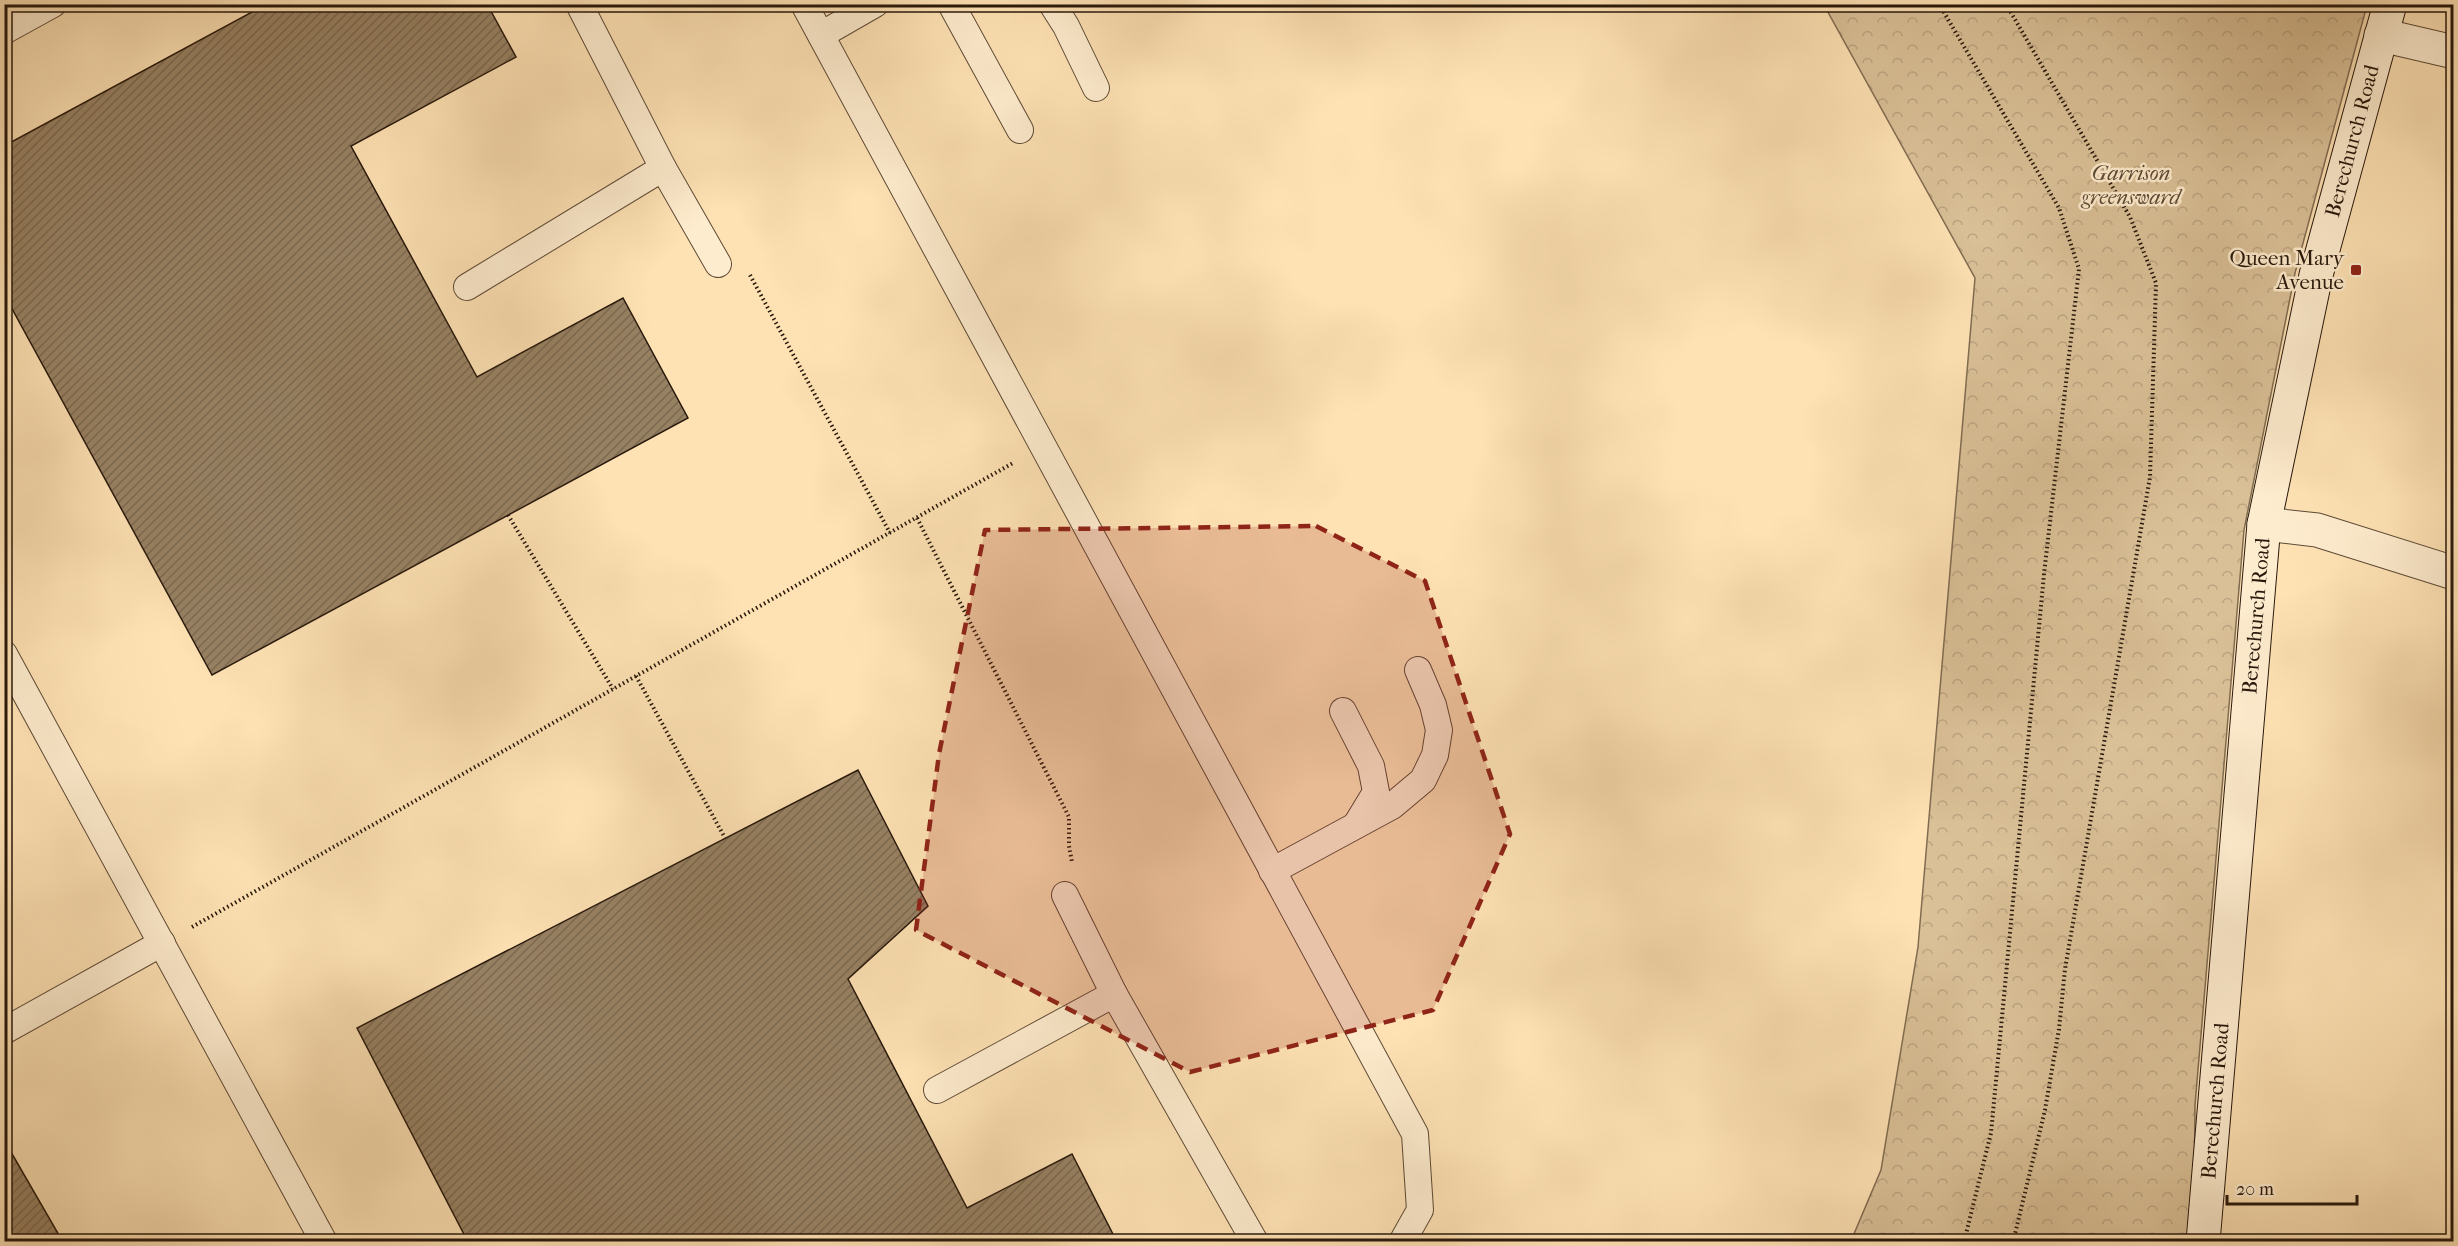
<svg xmlns="http://www.w3.org/2000/svg" width="2458" height="1246" viewBox="0 0 2458 1246" font-family="'IM FELL French Canon',serif">
	<defs>
		<pattern id="park-crowns" width="20" height="18" patternUnits="userSpaceOnUse" patternTransform="scale(1.5)"><rect width="20" height="18" fill="#dac097"/><path d="M2 6a3 3 0 1 1 6 0M12 15a3 3 0 1 1 6 0" fill="none" stroke="#bba481"/></pattern>
		<pattern id="building-hatch" width="6" height="6" patternUnits="userSpaceOnUse" patternTransform="scale(1.5)"><rect width="6" height="6" fill="#978163"/><path d="M-1 1l2-2M0 6l6-6M5 7l2-2" fill="none" stroke="#7b6950"/></pattern>
	</defs>
	<rect width="100%" height="100%" fill="#fee2b4"/>
	<filter id="stains"><feTurbulence type="fractalNoise" baseFrequency=".00333" numOctaves="4"/><feColorMatrix values="0 0 0 0 .2 0 0 0 0 .09 0 0 0 0 .02 0 0 0 .5 -.17"/></filter>
	<radialGradient id="worn" r=".72"><stop offset=".6" stop-color="#630" stop-opacity="0"/><stop offset="1" stop-color="#630" stop-opacity=".3"/></radialGradient>
	<path fill="url(#park-crowns)" stroke="#816c52" stroke-width="1.5" d="M1824,5h543l-72,268 -51,257 -49,575 -1,118 -4,18h-339l30,-71 37,-223 57,-669z"/>
	<g fill="url(#building-hatch)" stroke="#28180c" stroke-width="1.5">
		<path d="M267,4h220l29,53 -165,89 126,231 146,-79 65,120 -476,257 -208,-381v-148z"/>
		<path d="M858,770l70,136 -80,73 119,229 105,-54 45,88h-649l-111,-214z"/>
		<path d="M4,1140l59,102h-59z"/>
	</g>
	<g fill="none" stroke-linecap="round" stroke-linejoin="round">
		<defs>
			<g id="lane">
				<path d="M804,4l611,1130 5,76 -18,32"/>
				<path d="M951,4l69,126"/>
				<path d="M1052,4l14,22 30,62"/>
				<path d="M4,31l49,-27"/>
				<path d="M821,35l54,-31"/>
				<path d="M663,168l55,96"/>
				<path d="M467,287l196,-119 -84,-164"/>
				<path d="M4,654l320,588"/>
				<path d="M1343,711l28,55 5,26 -20,33"/>
				<path d="M1272,871l120,-65 31,-26 12,-25 4,-25 -6,-25 -15,-35"/>
				<path d="M1065,895l49,99"/>
				<path d="M4,1031l158,-88"/>
				<path d="M937,1090l177,-96 141,248"/>
			</g>
			<g id="street">
				<path d="M2381,35l73,17"/>
				<path d="M2264,524l53,6 137,43"/>
			</g>
			<path id="secondary" d="M2203,1242l61,-718 52,-249 74,-271"/>
		</defs>
		<use href="#lane" stroke="#5e4a36" stroke-width="28"/>
		<use href="#street" stroke="#5e4a36" stroke-width="35"/>
		<use href="#secondary" stroke="#28180c" stroke-width="35"/>
		<g stroke="#28180c" stroke-width="4" stroke-dasharray="1.5 3" stroke-linecap="butt">
			<path d="M1939,4l120,204 20,61 -35,305 -53,559 -27,109"/>
			<path d="M2006,4l124,213 26,66 -6,194 -85,492 -6,60 -14,81 -32,132"/>
			<path d="M750,275l140,258"/>
			<path d="M508,515l105,174"/>
			<path d="M917,518l152,299v29l3,16"/>
			<path d="M636,676l89,162"/>
			<path d="M192,927l821,-464"/>
		</g>
		<use href="#lane" stroke="#feecce" stroke-width="26"/>
		<use href="#street" stroke="#feecce" stroke-width="33"/>
		<use href="#secondary" stroke="#feecce" stroke-width="33"/>
	</g>
	<path fill="#8f2418" fill-opacity="0.2" stroke="#8f2418" stroke-width="4.5" stroke-dasharray="12 8" stroke-linejoin="round" d="M1316,526l109,55 85,253 -77,176 -243,62 -274,-142 23,-176 46,-224z"/>
	<rect fill="#8f2418" stroke="#feecce" stroke-width="2" x="2350" y="264" width="12" height="12" rx="3"/>
	<g text-anchor="middle" dominant-baseline="central" stroke-width="5" stroke-linejoin="round" paint-order="stroke">
		<g font-size="21" fill="#28180c" stroke="#feecce">
			<text transform="translate(2352 141) rotate(-75)">Berechurch Road</text>
			<text transform="translate(2256 616) rotate(-85)">Berechurch Road</text>
			<text transform="translate(2215 1101) rotate(-85)">Berechurch Road</text>
		</g>
		<g font-size="21" font-style="italic" fill="#5d4a36" stroke="#feecce">
			<text x="2131" y="173">Garrison<tspan x="2131" dy="24">greensward</tspan></text>
		</g>
		<g font-size="21" fill="#28180c" stroke="#feecce" text-anchor="end">
			<text x="2344" y="258">Queen Mary<tspan x="2344" dy="24">Avenue</tspan></text>
		</g>
	</g>
	<rect width="2458" height="1246" fill="none" stroke="#fee2b4" stroke-width="24"/>
	<rect x="6" y="6" width="2446" height="1234" fill="none" stroke="#28180c" stroke-width="3"/>
	<rect x="12" y="12" width="2434" height="1222" fill="none" stroke="#28180c" stroke-width="1.5"/>
	<path d="M2227 1195v9h130v-9" fill="none" stroke="#28180c" stroke-width="3"/>
	<text x="2236" y="1195" font-size="18" fill="#28180c" stroke="#feecce" stroke-width="4.5" paint-order="stroke">20 m</text>
	<rect width="100%" height="100%" filter="url(#stains)"/>
	<rect width="100%" height="100%" fill="url(#worn)"/>
</svg>
